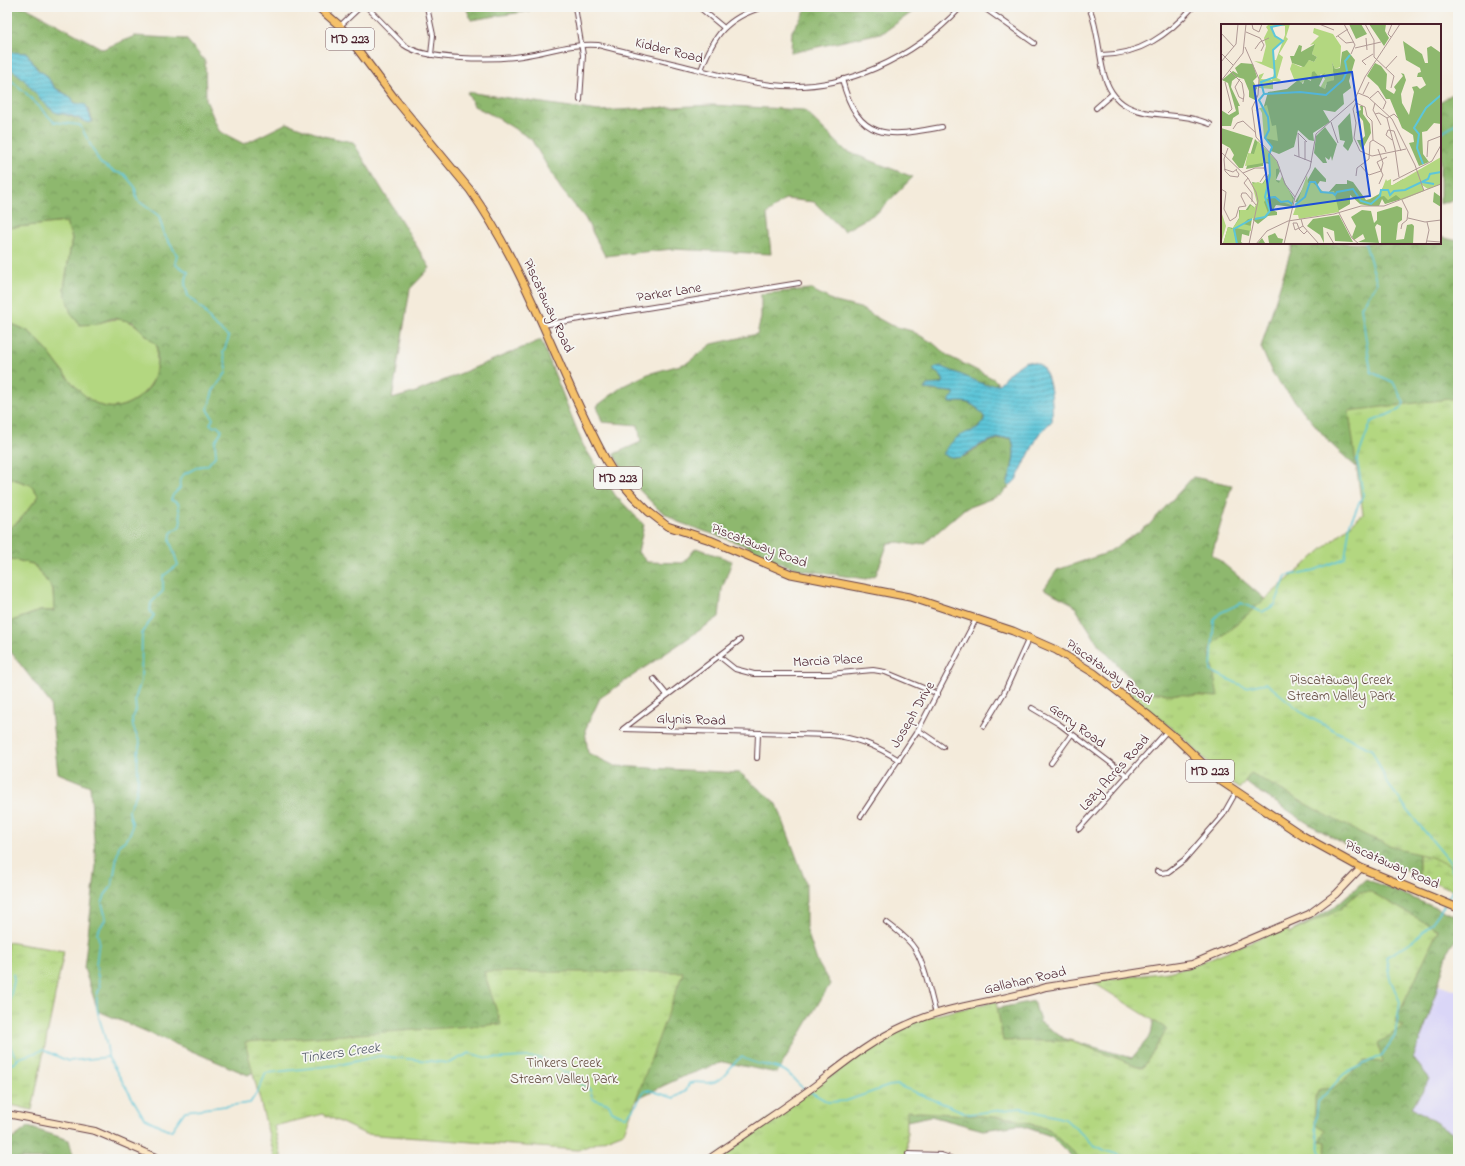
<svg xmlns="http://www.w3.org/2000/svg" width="1465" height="1166" viewBox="0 0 1465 1166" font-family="'Indie Flower',sans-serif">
	<defs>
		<pattern id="forest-crowns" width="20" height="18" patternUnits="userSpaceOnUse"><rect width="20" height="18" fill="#8eb86e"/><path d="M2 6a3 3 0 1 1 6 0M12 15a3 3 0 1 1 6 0" fill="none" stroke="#76955b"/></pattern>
		<pattern id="wetland-marsh" width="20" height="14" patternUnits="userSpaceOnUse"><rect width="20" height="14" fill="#b3d780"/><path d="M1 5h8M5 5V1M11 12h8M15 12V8" fill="none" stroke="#9bb86f"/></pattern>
		<pattern id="park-tufts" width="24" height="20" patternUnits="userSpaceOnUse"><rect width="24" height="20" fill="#b3d780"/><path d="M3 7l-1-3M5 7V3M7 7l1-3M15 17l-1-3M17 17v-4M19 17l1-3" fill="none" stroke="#9bb86f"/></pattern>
		<pattern id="water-rules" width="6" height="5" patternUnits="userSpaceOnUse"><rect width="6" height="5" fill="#5dc6d9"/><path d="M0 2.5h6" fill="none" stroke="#4fa0b0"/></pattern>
	</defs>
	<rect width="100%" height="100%" fill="#f6f6f2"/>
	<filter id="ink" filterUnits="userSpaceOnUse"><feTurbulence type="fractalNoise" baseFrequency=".025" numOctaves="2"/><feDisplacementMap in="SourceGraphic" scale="8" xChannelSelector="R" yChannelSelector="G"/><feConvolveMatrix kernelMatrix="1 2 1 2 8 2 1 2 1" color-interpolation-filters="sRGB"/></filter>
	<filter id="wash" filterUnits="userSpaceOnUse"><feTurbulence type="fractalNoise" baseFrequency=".012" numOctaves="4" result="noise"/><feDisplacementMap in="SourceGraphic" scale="16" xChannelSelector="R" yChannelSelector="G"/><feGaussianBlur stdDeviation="0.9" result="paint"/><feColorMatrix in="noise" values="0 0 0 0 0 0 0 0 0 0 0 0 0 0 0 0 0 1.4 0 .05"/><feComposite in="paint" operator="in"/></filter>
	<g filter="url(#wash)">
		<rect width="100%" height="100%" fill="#f4ebdb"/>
		<path fill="#dad6f7" d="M1438,984l20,7v146l-46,-30 18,-28 -17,-21 16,-42z"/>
		<g fill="#b3d780" stroke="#7e7b56">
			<path d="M66,222l6,16 -8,51 32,35c33,-12 39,0 61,22 0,24 0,38 -21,53 -49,34 -76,-44 -107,-67 -6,-4 -15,-7 -22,-10v-94z"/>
			<path d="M7,477l24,8 8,11 -20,25 -12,9z"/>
			<path d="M7,558l26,6 20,25 1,22h-14l-28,10 -5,11z"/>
		</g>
		<g fill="url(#forest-crowns)" stroke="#6c6c4c">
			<path d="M7,7h18l78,42 32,-13 51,3 19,22 1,39 13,31 25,13 43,-21 36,13 30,6 77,126 -20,21 -18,110 24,-7 125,-52 42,105 32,50 29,30 -6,27 9,10 36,1 13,-15 36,13 -10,28 -3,28 -119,81 -15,32 3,23 27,13 125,7 37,31 29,79v45l11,33 13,23 -53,89 -54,-11 -41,15 -40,19 -29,19 -347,-50 -18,10 -150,-64 -14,-43 12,-102 -6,-80 -32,-13 -8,-70 -43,-56v-15l5,-11 28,-10h14l-1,-22 -20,-25 -26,-6v-28l12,-9 20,-25 -8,-11 -24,-8v-155c7,3 16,6 22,10 31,23 58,101 107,67 22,-15 21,-28 21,-53l-24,-24 -20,-4 -17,6 -16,1 -9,-11 -7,-25 8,-51 -6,-16 -59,6v-161c11,5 20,15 28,24 3,4 6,9 10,12 13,12 28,13 44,20l3,-3 -3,-10 -15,-7 -12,-12 -7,-3 -9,-13 -9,-6 -10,-16 -20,-1z"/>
			<path d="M466,7h64l-1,4 -58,9z"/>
			<path d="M808,7h104l3,3 -31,22 -93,21 1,-22z"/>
			<path d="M1458,90v108l-18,6v-102z"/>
			<path d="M467,92l131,19 113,-6 93,5 42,41 67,26 -35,35 -34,19 -30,-29 -29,-3 -18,15 4,40 -99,-5 -67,7 -20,-38 -24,-29 -30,-50 -35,-22 -22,-11z"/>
			<path d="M1440,237l18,4v500l-39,109v26l-60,-24 -50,-28 -57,-37 -40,-31 -67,-62 -46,-49 -26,-41 -29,-15 13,-19 50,-17 42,-28 44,-48 39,8 -20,69 68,58 75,-49 23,-76 -47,-43 -58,-69 -12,-28 32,-103 -11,-1h158z"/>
			<path d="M810,289l26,13 24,6 30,17 22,6 21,12 15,13 46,23 5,5 -13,1 -19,-7 -27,-3 4,6 -3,3 -14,1 -3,4 27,3 4,2 -5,9c17,-3 25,0 35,15 -4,10 -11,14 -22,16l1,23c14,-11 28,-19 47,-19 7,13 0,33 -4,47l3,1 -9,9 -37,14 -39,34 -11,2 -15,-3 -11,1 -12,32 -10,4 -64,-9 -28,-9 -30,-16 -66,-23 -21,-14 -31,-32 -12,-22 27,-12 -3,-17 -36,-3 -5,-16 26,-20 25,-12 39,-11 25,-19 45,-10 4,-16v-24z"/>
			<path d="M1366,879l92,38v20l-9,11 -20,68 -16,42 17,21 -18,28 46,30v22h-384l-23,-23 -32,-11 -36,5 -52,-14 -208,43 226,-141 85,-17 6,21 23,16 69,20 19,-23 4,-25 178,-102z"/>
			<path d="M28,1127l41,13 5,19h-67v-16z"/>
		</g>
		<path fill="url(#wetland-marsh)" stroke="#7e7b56" d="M1458,741v151l-39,-16v-26z"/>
		<g fill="url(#park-tufts)" stroke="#7e7b56">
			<path d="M1458,398v471l-27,-12 -29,-7 -35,-14 -45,-23 -71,-40 -12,16 -23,-19 -38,-37 -54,-42 94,6 -9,-49 154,-134 -14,-103z"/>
			<path d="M1359,892h12l67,38 -43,92 8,4 -25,18 5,18 -19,-1 -29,27 -15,1 -5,11v24l10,6 -6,11 7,1 -1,17h-244l-32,-30 -38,-11 -104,-7v48h-195l179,-126 32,-15 73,-17 7,40h68l72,27 24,-39 -73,-46v-2l74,-9 21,-5 97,-40 3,6 50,-23z"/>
			<path d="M7,942l57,9 -32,159 -25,-6z"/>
			<path d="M484,972h199l-59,160 -46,18 -213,-16 -42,-20 -49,12 8,33h-7l-30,-117 256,-18z"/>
		</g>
		<g fill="url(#water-rules)" stroke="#547282">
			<path d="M7,52l20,1 10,16 9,6 9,13 17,10 2,5 12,2 6,16 -3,2c-3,-1 -19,-8 -20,-8 -7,-2 -11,0 -17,-5 -17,-13 -25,-33 -45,-43z"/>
			<path d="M1026,361c3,1 9,1 12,3 14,8 15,43 14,57l-13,13 -23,46 -6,6 -3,-1c4,-14 11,-33 4,-47 -11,-1 -21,2 -31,7 -17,9 -17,18 -37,9 5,-8 11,-16 20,-20 12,-5 16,-2 22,-16 -10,-15 -18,-18 -35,-15v-4l5,-5 -4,-2 -27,-3 3,-4 14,-1 3,-3 -4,-6 -7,-5 2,-2 5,-2 46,19 13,-1 12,-13z"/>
		</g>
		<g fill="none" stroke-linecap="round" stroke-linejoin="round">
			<g stroke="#5dc6d9" stroke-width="1.5">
				<path d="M7,77l18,15 29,30 26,3 20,38 15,9 9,2 11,13 2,13 22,16 5,18 13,21 -2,9 13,8 -3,12 3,12 17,16 7,11 17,14 -6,16 4,14 -1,6 -13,18 -5,18 5,10 -3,5 4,3 3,-2 5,5 -7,12 1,13 -9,11c-6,-1 -9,1 -15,4 -10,5 -14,6 -12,18l-7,7 -2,5 7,3 3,17 -1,6 -9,7 -1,8 8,24 -15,11v15l-12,12 -1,9 4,3 -12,19 -1,47 -6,18 1,12 -4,8 1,8 7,16c-6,19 1,32 -4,51 -1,6 -7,10 -7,17 0,4 2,7 3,11 1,11 -5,18 -13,23l-7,41 -7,9 -3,9 4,14 -9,15 2,7 -3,26 4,22c-11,19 9,48 8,69"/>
				<path d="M1440,133l18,-11"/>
				<path d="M1365,243l12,40 -16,24 10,65 22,10 11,21 -3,6 -30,13 -14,38 6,35 -13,28 -5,35 -30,12 -29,6 -11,29 -13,7 -21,-9 -21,10 -6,6 -3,52 34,16 21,-4 41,33 65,34 15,33 29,38 34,41 5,24 -8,14"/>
				<path d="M7,1011l7,-30 -1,-7"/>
				<path d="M7,1029l4,19 6,12"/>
				<path d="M7,1062l7,2 5,-6 24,-8 25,11 40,-4 36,61 27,13 14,-20 65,-8 9,-14 7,-16 72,-8 42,-9 69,7 21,-10c7,2 14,5 21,5 32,3 46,-11 73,15 11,0 13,2 16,11l9,4 4,11 16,5 3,7 13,6 10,-10 9,-16 5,-1 25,8 12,-7 3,-8c10,-2 17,1 25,-1 13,-4 17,-20 28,-25 13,9 29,7 43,14 7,4 11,13 21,19"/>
				<path d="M809,1091l19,11 18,-1 43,-15 8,-1 72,29 52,-6 44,11 29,26 9,5 29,9"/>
				<path d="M1322,1159l-7,-32 3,-25 26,-28 38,-19 13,-19 5,-34 -10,-23 -4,-22c27,-15 42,-25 58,-52"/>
			</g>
		</g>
	</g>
	<g filter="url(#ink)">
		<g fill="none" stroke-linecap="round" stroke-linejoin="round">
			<defs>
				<g id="street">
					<path d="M367,7l37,38c22,16 91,15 118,11 26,-4 50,-13 76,-11 31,8 63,15 94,23 27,7 53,14 80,17 71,8 142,-27 189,-78"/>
					<path d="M427,7l6,28 -2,20"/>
					<path d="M575,7l8,48 -3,45"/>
					<path d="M699,7l24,20"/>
					<path d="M983,7l51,36"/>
					<path d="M1089,7c9,21 9,41 14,63 10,46 43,42 81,47 9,1 18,4 26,7"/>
					<path d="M340,26l20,-19"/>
					<path d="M1101,55c39,0 67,-20 92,-48"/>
					<path d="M701,70c13,-35 25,-52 62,-63"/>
					<path d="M842,79c16,64 47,58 100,48"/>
					<path d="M1096,108l16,-14"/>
					<path d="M543,325l256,-42"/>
					<path d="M740,640l-117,89 207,6c27,3 47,11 69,25"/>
					<path d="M720,657l15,12 19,5h75l44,-4 12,2 53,22"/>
					<path d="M654,679l13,16"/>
					<path d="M1032,708l27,16 69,52"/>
					<path d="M984,726l20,-33 25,-55"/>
					<path d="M918,730l25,17"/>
					<path d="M757,758l1,-24"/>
					<path d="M1051,763l20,-28"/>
					<path d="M861,816l57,-86 58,-111"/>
					<path d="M1079,829l88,-98"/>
					<path d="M1157,871l4,2 7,-1 16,-12 39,-45 13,-23"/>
					<path d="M886,922c10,8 22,16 29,27 11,19 15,44 21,65"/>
					<path d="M908,1154l33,1 12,4"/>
				</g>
				<g id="secondary">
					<path d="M7,1114l88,17 65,28"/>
					<path d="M709,1159c35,-24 70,-47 104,-72 30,-23 59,-47 93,-62 44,-21 94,-23 140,-38l146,-23 117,-50 27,-20 25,-26"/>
				</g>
				<path id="primary" d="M318,7l22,19 55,73 75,91c59,83 88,183 137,272l8,13 18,21 16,16 18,14 43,14 81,34 119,23 103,34 43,19 38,23 54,42 30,25 43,41 82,55 58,32 97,40"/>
			</defs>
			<use href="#street" stroke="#643e45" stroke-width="6"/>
			<use href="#secondary" stroke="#643e45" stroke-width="8"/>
			<use href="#primary" stroke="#643e45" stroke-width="9"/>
			<use href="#street" stroke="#fff" stroke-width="4"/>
			<use href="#secondary" stroke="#fbe6c4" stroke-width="6"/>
			<use href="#primary" stroke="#f5c16b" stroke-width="7"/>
		</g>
	</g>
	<g text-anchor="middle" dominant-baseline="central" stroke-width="3.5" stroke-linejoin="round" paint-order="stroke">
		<g fill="#f6f6f2" stroke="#7e6067" stroke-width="1">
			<rect x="326" y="28" width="48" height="22" rx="3"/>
			<rect x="594" y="467" width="48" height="22" rx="3"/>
			<rect x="1186" y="760" width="48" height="22" rx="3"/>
		</g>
		<g font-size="13" font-weight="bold" fill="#4a1f2b">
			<text x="350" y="39">MD 223</text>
			<text x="618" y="478">MD 223</text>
			<text x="1210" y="771">MD 223</text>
		</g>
		<g font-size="14" fill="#4a1f2b" stroke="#f6f6f2">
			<text transform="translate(669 51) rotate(14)">Kidder Road</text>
			<text transform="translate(669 293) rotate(-9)">Parker Lane</text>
			<text transform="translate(548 306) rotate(65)">Piscataway Road</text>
			<text transform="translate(759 546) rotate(21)">Piscataway Road</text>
			<text transform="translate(828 661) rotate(-3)">Marcia Place</text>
			<text transform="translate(1109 672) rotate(35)">Piscataway Road</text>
			<text transform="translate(913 715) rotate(-60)">Joseph Drive</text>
			<text transform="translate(691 720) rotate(2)">Glynis Road</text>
			<text transform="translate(1077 726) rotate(36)">Gerry Road</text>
			<text transform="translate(1115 773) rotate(-48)">Lazy Acres Road</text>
			<text transform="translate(1392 865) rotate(24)">Piscataway Road</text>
			<text transform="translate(1025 981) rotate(-13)">Gallahan Road</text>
		</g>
		<g font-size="14" fill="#644d40" stroke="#f6f6f2">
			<text x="1341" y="680">Piscataway Creek<tspan x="1341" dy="16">Stream Valley Park</tspan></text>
			<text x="564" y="1063">Tinkers Creek<tspan x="564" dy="16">Stream Valley Park</tspan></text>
		</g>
		<g font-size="15" font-style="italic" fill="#515968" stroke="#f6f6f2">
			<text transform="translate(340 1053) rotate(-8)">Tinkers Creek</text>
		</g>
	</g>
	<g transform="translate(1221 24)">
		<rect width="220" height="220" fill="#f4ebdb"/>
		<path d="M93,4l19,6 8,12 -1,21 -5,2 -3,-7 2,18 -8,4 -1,5 -5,-1 5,-9 -4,-5 -2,3 -6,-6 -1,10 -5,-3 -6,6 -7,-5 -4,-10 2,-6 9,4 8,-7 5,2 3,-5 -5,-3 2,-10 -4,1 9,-9 -6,-3z" fill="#b3d780"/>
		<path d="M128,0h12l6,10 -11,5zM148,0h17l-1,7 4,7 -5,8zM182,17l19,13 3,9h3l-1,-15 4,-2 10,7v71l-7,-1 -7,8 -5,1 1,22 6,8 -10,4 -10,-23 5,-1 -1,-7 -11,-7 -12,-29h-4l-8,-13 -11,-10 8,-13 6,3 6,8 -1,15 8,5 2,-4 -2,-3 9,-11 -2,-3 3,1 2,6 -5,14 1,9 7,12 5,-23 -2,-5 5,-1 3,3 6,-4 -4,-8h-5l1,-4 3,-1 -1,-4 -14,-8zM94,20l-3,10 5,3 -3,5 -5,-2 -5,7 -12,-4 -2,-7h4l5,-11 3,1 -1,6zM126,26l8,10 -6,21 2,7 -8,6 1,10 -9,8 -12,-2 7,12 -17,11 1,8 -5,-1 -11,-10 -4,17 -15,7 -8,-3v-5l-6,-9 -1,-31 4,-14 19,-3 11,-9 5,4 2,-6 6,3 1,-9 2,-1 5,6 6,-4 -6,13 6,3 2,-7 7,-2 -2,-18 3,7 5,-1 2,-16zM20,39l12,1 4,13 -4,4 4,7 -3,5 3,3 -2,4 -6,-3v-6l-5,-12 -7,-2 -5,4 -1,6 9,19h-2l1,8 -6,4 -2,8h-10v-16l8,5 7,-4 -8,-28 -6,-3 11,-9 5,3 -3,-6zM139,82h3v8l7,10 1,9 -9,17 -5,-10h4l4,-4 -2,-15 -7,-9 5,-2zM129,89l3,28 -5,10 -5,-5 2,-5 -5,-1 -2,-14zM104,103l12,17 -5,17 -1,-5 -2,4 -4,-3 2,6h-4l-9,-10 2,-17zM0,104l32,10 -10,30h-4l-7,-9 2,-4 -4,-7 -9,-5zM34,115l20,21 5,11 -4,9 7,1 11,17 -2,9 -16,-2 -3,5 4,2v3l-9,1 -10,8 -5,-4 5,-19 -6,-19 10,2 7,-10v-10l-6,-2v4l-17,3zM94,143l11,12v3l-6,-1 -4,6 5,6 6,1 9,-10h11v-4l6,2 13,18 4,-1 9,-5 5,-8 9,-1 10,-6 -1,20 -17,5 -3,-5 -3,7h-10l-9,-2 -10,-9v9l-12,7 -43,-9zM213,168l7,5v10l-8,-5zM29,180l4,3 -5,29 -7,-2 -1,8 3,2h-21l5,-17 5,1 6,-10v-8l6,1zM176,182l5,2v12l-4,3 -2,17 8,-1 3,-14 5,-1 2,2 -1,18h-32v-18l-4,-2 -2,3 4,16 -21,-1 7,-3 -2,-5 -9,6 -2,-3 4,-11 -5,-9 11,-7 9,1 3,12 3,-3v-8zM118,191l14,27 -18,-1 -1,-10 -11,-4 1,16 -4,-8 -13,-9 6,-7zM54,209l3,5 5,1 -1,5h-25l5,-6 3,5h4l-1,-7z" fill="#8eb86e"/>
		<path d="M48,0h21l-4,13 2,2 -9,15 4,3 -6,21 4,2 -2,2 -6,-1v8l-14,-1v-13l5,-2 -3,6 11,1 3,-10 -21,-9 8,1 4,-16 -2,-8 4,-8 -2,-3zM55,1l9,1v9l-9,25h-3l1,-11 8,-8 -9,-7v-7zM46,81l5,21 4,-1 2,16 -14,-3 -2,-25 -2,-4 -6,2zM37,117l18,19 4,8 -4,1v12l3,2 3,-7 11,23 -2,6 -12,-4 -4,-5 -8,2 -3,4 4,11 -3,4 -17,2 -5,5 8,2v5l-16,-3 -2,1 4,15h-14l5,-17 4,2 7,-10 1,-9h8l3,-5 3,3 3,-5 -5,-19 6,-2 5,2 6,-10v-12l-24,4 3,-13 6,1zM220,133v27l-13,5 -6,-4 2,6 -22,9 -6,-5 -8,5 -4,-4 -5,1 7,-18 1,2 4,-2v6h2zM86,151l1,8 4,-1 13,11 9,-2 5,21 -40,7 -1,-4h-5zM0,187l5,15 -5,18z" fill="#b3d780" fill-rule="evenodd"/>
		<path fill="none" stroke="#5dc6d9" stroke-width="2" d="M43,70l36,-2 26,3 17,-15 4,-9 -2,-10 5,-6M202,140l-6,-16 2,-14 -5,-6 12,-20 15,-13M201,158l12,2M46,174l8,-1 6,5 7,-1 4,3M74,181l10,-8 5,-15h5l6,10 12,1 2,2 2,-3 16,-3 8,12 10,3 9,-8 1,-6h7l2,5 4,-4 11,-1 23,-11 2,-5 11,-2M34,195l10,-2 5,-6 -5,-14 5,-22 -1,-20 3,-8 -7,-9 4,-8 -1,-13 -9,-17 5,-6 -3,-12 14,-5 -2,-27 10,-9 -8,-5 -4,-9 14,-3M16,220l-3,-15 18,-10"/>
		<path fill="none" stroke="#b09995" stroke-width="1" d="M31,0l1,5 6,3 3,-8M98,0l15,6M123,0l11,21 -4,9M144,0l9,16v17l20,19 -3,12M25,8l14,6 4,7 -3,6M0,9l13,14M117,12l8,7 8,-1M115,13l12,-8M170,13l-3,-3 4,-10M145,14l1,12M24,23l14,32 -1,16 -6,13 4,29 21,24 8,23 10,13M134,24l26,-6M34,25l5,-7 9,-4M0,29l12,12M0,38l15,-18 2,-20M145,41l-4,-4 11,-7M165,44l11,-12M8,46l13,13 2,12 -1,7M19,55l-5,8 4,10 4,2M0,57l22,-28 3,-29M4,58l7,27 -4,4M137,69l10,4 24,22 23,46 9,26M142,70l6,-12M149,74l8,-7 8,11 -3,7M135,79l-3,6 3,14 -2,15 6,13 12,5 34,-7M135,79l9,4 2,9 5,5 1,19 11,7 2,5M154,79l-2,7 8,15M154,90l4,-1 8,5 7,-4 4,4M166,94l8,31 4,28M110,98l7,21M12,105l4,-6 6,-2 13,12M171,116l-6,-5 2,-5 6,1 7,20M7,124l-4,11 1,12 5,5 8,1 1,-3 -3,-4M0,128l27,26 8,14 2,9 -9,43M73,131l18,7M78,133l-1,-24 9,9M206,133l1,-16 13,-5M84,136v-19M140,142l8,9 12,-4 2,-8 -5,-14M3,145l9,3 4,-3M22,149l12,-5h9l2,-5M135,152l1,-8 12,-9 1,-17 3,-2M27,154l-4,5 8,10v9M172,157l39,-20 9,-16M39,158l6,-9 -2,-5M158,160l4,-9 -6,-13 10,-5M0,165l5,3 -2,17 6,12 6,-4 3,-10 7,-1 -5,-10 1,-3h4l10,12M118,189l13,25 7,6M187,194l17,4 16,-2M80,195l2,7 16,18M82,202l-2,1 -1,1h-1l-4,2 -2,-7h4l1,3 1,2v1l5,5 3,-3M180,205l1,-5 5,-4 1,-8 -6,-12M106,208l7,12M206,217l14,1M35,220l11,-13 21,-10 46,-7 27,-8h23l57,-22M63,220l11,-47 15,-29 6,-34 38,-33 11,-24 35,-53M205,220l3,-14 -2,-8"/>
		<path fill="#1d4ed8" fill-opacity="0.15" stroke="#1d4ed8" stroke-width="2" d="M131,48l18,124 -99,14 -17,-124z"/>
		<rect width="220" height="220" fill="none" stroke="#4a1f2b" stroke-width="2"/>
	</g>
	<rect width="1465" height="1166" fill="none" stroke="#f6f6f2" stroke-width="24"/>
</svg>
